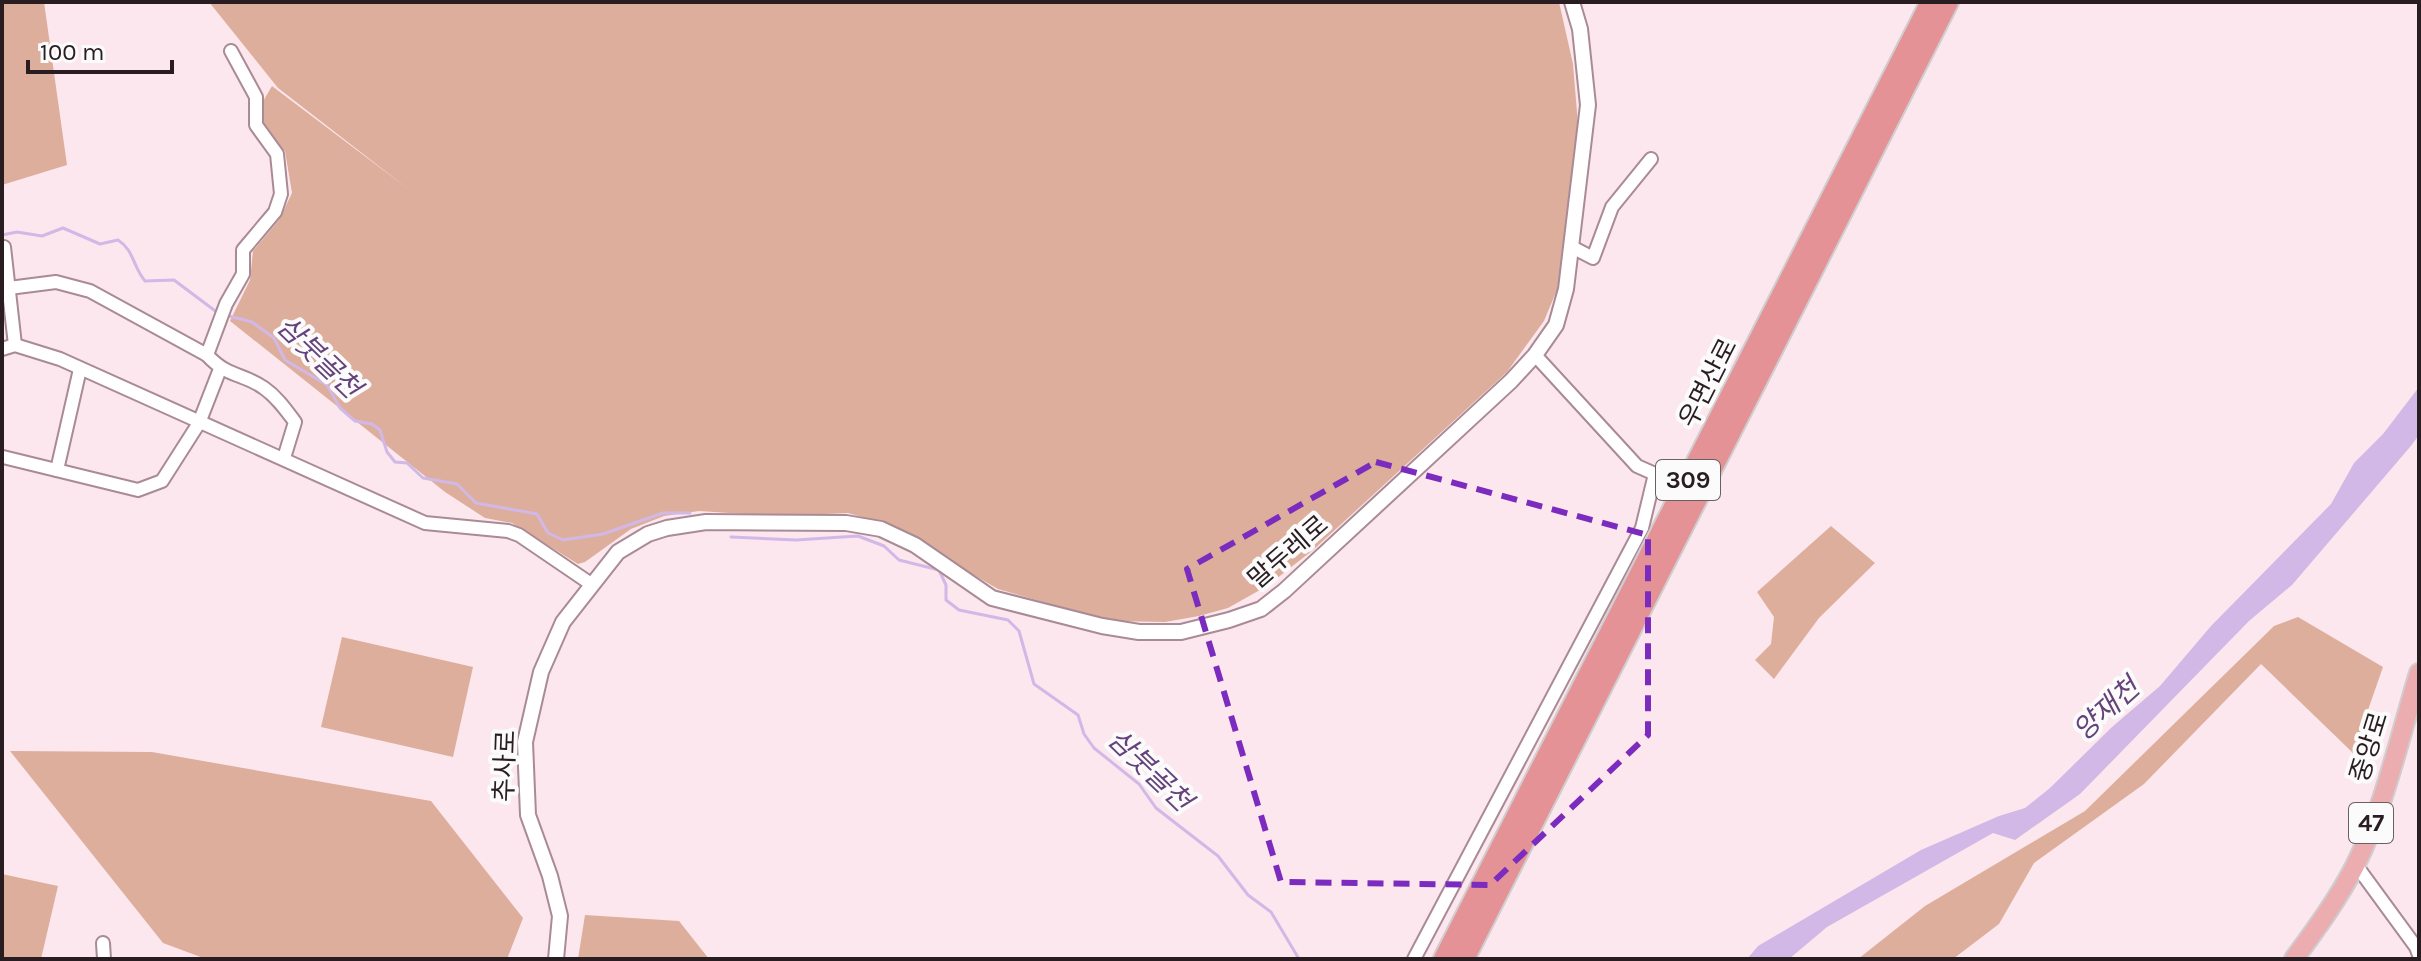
<svg xmlns="http://www.w3.org/2000/svg" width="2421" height="961" viewBox="0 0 2421 961" font-family="Karla,'Noto Sans KR',sans-serif">
	<rect width="100%" height="100%" fill="#fce7ee"/>
	<g fill="#deae9d">
		<path d="M2,2h42l23,163 -65,20z"/>
		<path d="M209,2h1350l14,62 5,60 -14,149 -20,48 -37,51 -194,178 -46,36 -39,22 -29,8 -34,6 -55,-1 -112,-32 -112,-65 -38,-11 -71,3 -78,-5 -35,5 -33,13 -46,33 -7,2 -66,-41 -27,-5 -40,-26 -215,-171 20,-41 3,-29 26,-31 13,-27 -7,-42 -21,-20 -2,-28 10,-17 135,102 -129,-100z"/>
		<path d="M1831,526l44,37 -56,55 -45,61 -19,-19 16,-16 3,-27 -17,-25z"/>
		<path d="M2298,617l85,50 -30,86 -92,-89 -117,120 -110,79 -35,61 -46,35h-95l67,-53 160,-95 189,-185z"/>
		<path d="M342,637l131,30 -20,90 -132,-30z"/>
		<path d="M10,751l142,1 279,49 92,117 -16,41h-301l-43,-16z"/>
		<path d="M2,874l56,12 -17,73h-39z"/>
		<path d="M585,915l94,6 30,38h-131z"/>
	</g>
	<path fill="#d2b8e6" d="M2419,387v48l-9,12 -118,138 -43,36 -169,173 -65,46 -22,-7 -166,94 -38,32h-42l11,-13 163,-96 78,-34 26,-8 25,-20 62,-61 48,-41 51,-60 120,-122 23,-41 29,-29z"/>
	<g fill="none" stroke-linecap="round" stroke-linejoin="round">
		<g stroke="#d2b8e6" stroke-width="3">
			<path d="M2,235l15,-3 25,4 21,-8 37,16 18,-4c16,10 15,27 27,41l29,-1 44,33"/>
			<path d="M225,315l27,7 22,16 11,22 42,25 13,23 15,13 17,3 8,6 7,22 8,10 12,1 16,15 34,6 19,19 61,11 11,19 15,7 40,-6 60,-21h27"/>
			<path d="M731,537l65,3 62,-4 26,10 15,14 40,10 7,15v15l13,10 49,10 11,11 15,53 44,31 6,19 10,14 45,36 17,24 62,48 30,39 23,17 28,47"/>
		</g>
		<defs>
			<g id="minor">
				<path d="M4,247l11,98"/>
				<path d="M1572,247l21,11 19,-51 39,-48"/>
				<path d="M2,291l7,-3 47,-6 34,9 117,64c21,23 36,18 57,33 13,9 22,22 31,34l-11,36"/>
				<path d="M2,349l13,-4 45,14 365,164 83,8 11,4 72,49"/>
				<path d="M207,355l19,-51 17,-30v-24l32,-38 6,-18 -4,-40 -21,-29v-28l-25,-46"/>
				<path d="M3,457l135,33 24,-9 37,-58 21,-54"/>
				<path d="M57,470l23,-101"/>
				<path d="M2356,865l60,82 3,8"/>
				<path d="M103,943l1,16"/>
				<path d="M1414,959l228,-431 13,-54 -18,-8 -102,-111"/>
			</g>
			<path id="tertiary" d="M556,959l4,-43 -10,-40 -22,-61 -3,-73 16,-70 22,-50 55,-70 30,-18 19,-6 39,-6 140,1 35,6 34,16 77,53 110,28 37,6h42l48,-12 32,-11 23,-18 227,-210 24,-26 21,-30 10,-36 22,-184 -8,-76 -8,-27"/>
			<path id="primary" d="M2294,959c22,-30 44,-60 61,-93 29,-58 45,-130 64,-193"/>
			<g id="trunk">
				<path d="M1444,959l487,-957"/>
				<path d="M1464,959l484,-957"/>
			</g>
		</defs>
		<use href="#minor" stroke="#a98a95" stroke-width="16"/>
		<use href="#tertiary" stroke="#a98a95" stroke-width="18"/>
		<use href="#primary" stroke="#d0cdce" stroke-width="22"/>
		<use href="#trunk" stroke="#d0cdce" stroke-width="24"/>
		<use href="#minor" stroke="#fff" stroke-width="12"/>
		<use href="#tertiary" stroke="#fff" stroke-width="14"/>
		<use href="#primary" stroke="#ebadb0" stroke-width="18"/>
		<use href="#trunk" stroke="#e49296" stroke-width="20"/>
	</g>
	<path fill="none" stroke="#7b2cbf" stroke-width="6" stroke-dasharray="16 10" stroke-linejoin="round" d="M1376,462l272,73v200l-158,150 -209,-3 -94,-313z"/>
	<g text-anchor="middle" dominant-baseline="central" stroke-width="8" stroke-linejoin="round" paint-order="stroke">
		<g fill="#fbfbfb" stroke="#686062" stroke-width="2">
			<rect x="1656" y="460" width="64" height="40" rx="6"/>
			<rect x="2349" y="803" width="44" height="40" rx="6"/>
		</g>
		<g font-size="24" font-weight="bold" fill="#291d21">
			<text x="1688" y="480">309</text>
			<text x="2371" y="823">47</text>
		</g>
		<g font-size="26" fill="#291d21" stroke="#fbfbfb">
			<text transform="translate(1708 383) rotate(-63)">우면산로</text>
			<text transform="translate(1288 552) rotate(-41)">말두레로</text>
			<text transform="translate(2369 747) rotate(-73)">중앙로</text>
			<text transform="translate(505 766) rotate(-88)">추사로</text>
		</g>
		<g font-size="28" font-style="italic" fill="#65427c" stroke="#fbfbfb">
			<text transform="translate(319 357) rotate(44)">삼붓골천</text>
			<text transform="translate(2106 709) rotate(-42)">양재천</text>
			<text transform="translate(1150 770) rotate(44)">삼붓골천</text>
		</g>
	</g>
	<rect width="2421" height="961" fill="none" stroke="#291d21" stroke-width="8"/>
	<path d="M28 60v12h144v-12" fill="none" stroke="#291d21" stroke-width="4"/>
	<text x="40" y="60" font-size="24" fill="#291d21" stroke="#fbfbfb" stroke-width="6" paint-order="stroke">100 m</text>
</svg>
